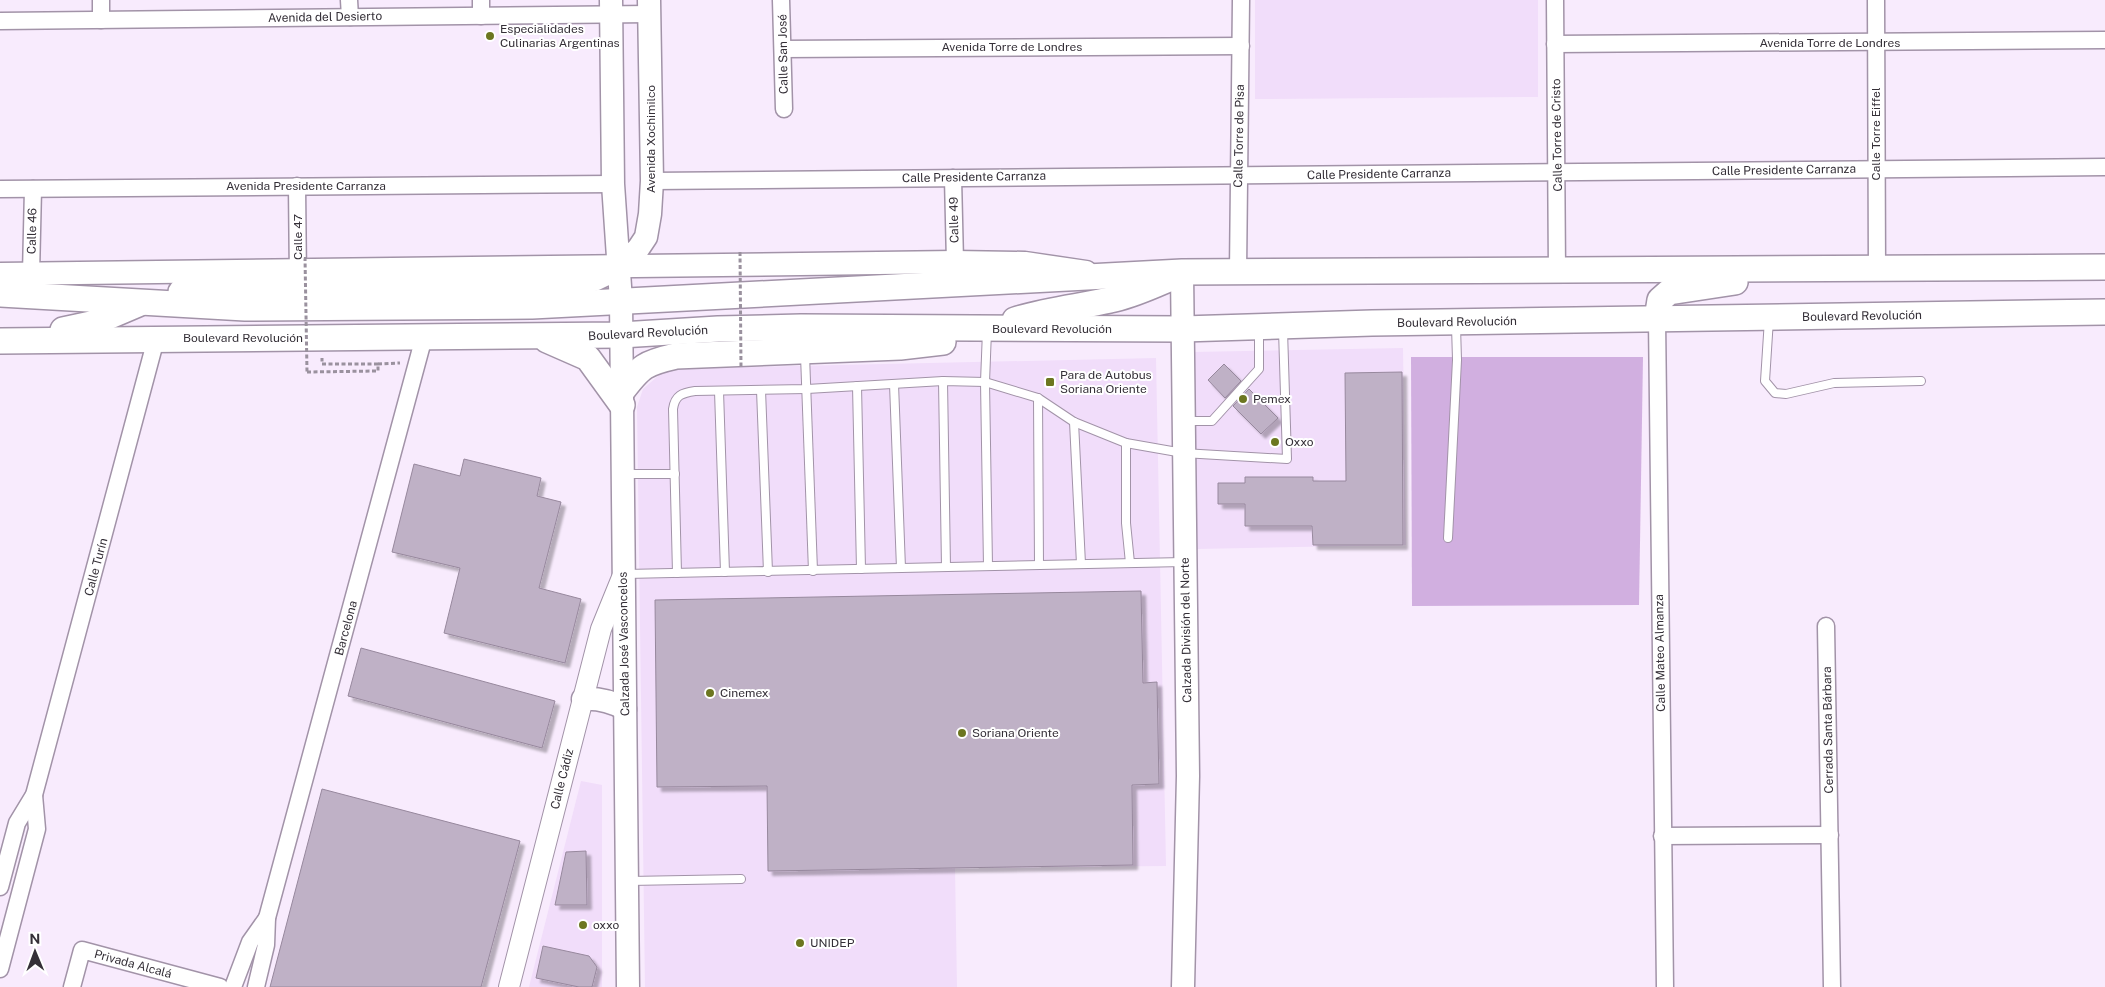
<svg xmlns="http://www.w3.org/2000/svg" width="2105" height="987" viewBox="0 0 2105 987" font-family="'Public Sans',sans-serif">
	<defs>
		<filter id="shadow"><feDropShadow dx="4.5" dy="4.5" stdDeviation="1" flood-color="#0004"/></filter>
	</defs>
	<rect width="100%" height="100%" fill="#f8ebfd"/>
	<g fill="#f1ddfa">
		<path d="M1255,0h283v97l-283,2z"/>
		<path d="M1403,348l3,197 -209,4 -5,-197z"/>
		<path d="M1156,358l10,508 -211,2 2,119h-312l-8,-580 6,-18 23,-20z"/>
		<path d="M581,781l21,4v202h-73z"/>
	</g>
	<path fill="#d1afe0" d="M1411,357h232l-4,248 -227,1z"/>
	<g fill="#bfb1c6" stroke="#97889d" filter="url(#shadow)">
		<path d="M1224,364l17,17 -16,17 -17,-18z"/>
		<path d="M1402,372l1,173h-90l-1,-19h-67v-22h-27v-21h27v-6h68v4h33l-1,-108z"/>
		<path d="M1249,389l29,29 -17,16 -28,-28z"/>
		<path d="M464,459l77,19 -4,18 24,6 -22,86 42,11 -16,64 -121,-30 16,-65 -68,-16 22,-88 46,12z"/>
		<path d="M1141,591l2,92 14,-1 2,102 -27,1 1,80 -365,6 -1,-85 -110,1 -2,-187z"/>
		<path d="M361,648l194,53 -13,47 -194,-52z"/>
		<path d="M322,789l198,52 -39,146h-211z"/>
		<path d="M586,851l1,54h-32l11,-53z"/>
		<path d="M543,946l46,10 8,11 -5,20h-13l-43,-9z"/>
	</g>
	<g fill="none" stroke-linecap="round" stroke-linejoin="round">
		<defs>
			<g id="service">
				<path d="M1769,319l-4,62 10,12 11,1 48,-11 87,-2"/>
				<path d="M987,331l-2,51 3,184"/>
				<path d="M805,355l8,216"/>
				<path d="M943,381l3,186"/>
				<path d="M894,384l7,184"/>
				<path d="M857,386l4,183"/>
				<path d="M761,390l7,182"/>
				<path d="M719,391l6,181"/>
				<path d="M1038,398l1,167"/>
				<path d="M1185,421h27l47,-52v-39"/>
				<path d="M1074,422l7,142"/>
				<path d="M1126,443l57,10 104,6 -4,-129"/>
				<path d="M624,474h51"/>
				<path d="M1448,538l9,-178 -1,-34"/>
				<path d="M677,573l-4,-164c2,-14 9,-16 22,-18l112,-2 136,-8 42,1 53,16 36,24 52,21v80l4,40"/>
				<path d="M626,574l558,-12"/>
				<path d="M629,881l112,-2"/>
			</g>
			<g id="minor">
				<path d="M101,0v20"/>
				<path d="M349,0l1,17"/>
				<path d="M481,0v16"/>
				<path d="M781,0l3,109"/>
				<path d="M1555,0l2,271"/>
				<path d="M1876,0l1,269"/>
				<path d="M0,21l650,-7"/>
				<path d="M1555,44l550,-4"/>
				<path d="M783,49l458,-3"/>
				<path d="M953,178l2,84"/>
				<path d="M652,181l1453,-14"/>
				<path d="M297,186l1,94"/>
				<path d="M0,189l613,-5"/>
				<path d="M1238,272l3,-272"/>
				<path d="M31,274l2,-85"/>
				<path d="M1657,319l8,668"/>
				<path d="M1826,626l6,361"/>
				<path d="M1662,836l168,-1"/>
				<path d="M0,887l17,-64 17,-28 122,-456"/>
				<path d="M0,969l37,-140 -3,-34"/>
				<path d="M72,987l10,-37 138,37"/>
				<path d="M233,987l17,-45 17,-24"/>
				<path d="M256,987l10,-42 1,-27 157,-581"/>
			</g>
			<path id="tertiary" d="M509,987l92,-358 22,-54"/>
			<g id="secondary">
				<path d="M611,0l2,184 8,117 7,686"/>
				<path d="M618,267l20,-18 8,-12 4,-23 2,-33 -3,-181"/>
				<path d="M1182,272l6,504 -5,211"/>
				<path d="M0,274l955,-12 70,1 61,9"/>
				<path d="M583,699c16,-1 28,2 42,10"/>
			</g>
			<g id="primary">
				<path d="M181,292l61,-4 342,-7 11,-3 23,-11"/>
				<path d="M0,294l245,14 287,-2 650,-34 923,-5"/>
				<path d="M1657,319l3,-19 9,-8 66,-10"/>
				<path d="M1015,320c31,-10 63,-13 95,-20 21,-4 39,-13 59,-21"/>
				<path d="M63,330l28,-6 47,-20"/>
				<path d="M547,340l41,18 34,47"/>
				<path d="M0,341l621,-6 97,-6 83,-2 382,2 189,-6 733,-11"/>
				<path d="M622,391c19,-25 23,-28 54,-35l224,-9 43,-5"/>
			</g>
		</defs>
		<use href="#service" stroke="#a293a8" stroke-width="10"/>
		<use href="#minor" stroke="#a293a8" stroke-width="19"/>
		<use href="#tertiary" stroke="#a293a8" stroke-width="22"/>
		<use href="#secondary" stroke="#a293a8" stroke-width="25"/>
		<use href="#primary" stroke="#a293a8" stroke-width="28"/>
		<g stroke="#9a919e" stroke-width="3" stroke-dasharray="4 2.5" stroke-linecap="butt">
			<path d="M378,364l22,-1"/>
			<path d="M307,372l71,-1v-7h-56v-6"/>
		</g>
		<use href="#service" stroke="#fff" stroke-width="8"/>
		<use href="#minor" stroke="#fff" stroke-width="16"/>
		<use href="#tertiary" stroke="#fff" stroke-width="20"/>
		<use href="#secondary" stroke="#fff" stroke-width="22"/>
		<use href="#primary" stroke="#fff" stroke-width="25"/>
		<g stroke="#9a919e" stroke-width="3" stroke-dasharray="4 2.5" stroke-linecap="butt">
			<path d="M740,252l1,116"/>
			<path d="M305,257l2,115"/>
		</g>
	</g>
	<g fill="#6c7620" stroke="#fff" stroke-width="2">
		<circle cx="490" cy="36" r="5"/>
		<rect x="1045" y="377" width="10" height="10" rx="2.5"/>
		<circle cx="1243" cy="399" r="5"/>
		<circle cx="1275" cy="442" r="5"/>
		<circle cx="710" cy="693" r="5"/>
		<circle cx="962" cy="733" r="5"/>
		<circle cx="583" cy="925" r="5"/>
		<circle cx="800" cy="943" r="5"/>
	</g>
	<g text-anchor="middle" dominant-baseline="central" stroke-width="4" stroke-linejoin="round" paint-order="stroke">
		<g font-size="12" fill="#342f37" stroke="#fff">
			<text transform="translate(325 17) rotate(-1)">Avenida del Desierto</text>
			<text x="1830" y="43">Avenida Torre de Londres</text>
			<text x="1012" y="47">Avenida Torre de Londres</text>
			<text transform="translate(783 54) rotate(-91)">Calle San José</text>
			<text transform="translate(1876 134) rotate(-90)">Calle Torre Eiffel</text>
			<text transform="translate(1557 135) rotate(-91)">Calle Torre de Cristo</text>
			<text transform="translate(1239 136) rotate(-89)">Calle Torre de Pisa</text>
			<text transform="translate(651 139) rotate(-90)">Avenida Xochimilco</text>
			<text transform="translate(1784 170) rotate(-1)">Calle Presidente Carranza</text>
			<text transform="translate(1379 174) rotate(-1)">Calle Presidente Carranza</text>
			<text transform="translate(974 177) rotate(-1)">Calle Presidente Carranza</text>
			<text x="306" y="186">Avenida Presidente Carranza</text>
			<text transform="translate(954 220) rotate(-91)">Calle 49</text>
			<text transform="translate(32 231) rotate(-89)">Calle 46</text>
			<text transform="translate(298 237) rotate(-90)">Calle 47</text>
			<text transform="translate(1862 316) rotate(-1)">Boulevard Revolución</text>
			<text transform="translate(1457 322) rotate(-1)">Boulevard Revolución</text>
			<text x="1052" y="329">Boulevard Revolución</text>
			<text transform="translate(648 333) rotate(-3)">Boulevard Revolución</text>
			<text x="243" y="338">Boulevard Revolución</text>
			<text transform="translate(96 567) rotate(-75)">Calle Turín</text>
			<text transform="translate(346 628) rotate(-75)">Barcelona</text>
			<text transform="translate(1186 630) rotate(-91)">Calzada División del Norte</text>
			<text transform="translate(624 644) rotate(-91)">Calzada José Vasconcelos</text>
			<text transform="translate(1660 653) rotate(-91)">Calle Mateo Almanza</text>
			<text transform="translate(1828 730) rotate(-91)">Cerrada Santa Bárbara</text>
			<text transform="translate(562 779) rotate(-76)">Calle Cádiz</text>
			<text transform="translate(133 964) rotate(15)">Privada Alcalá</text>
		</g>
		<g font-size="12" fill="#342f37" stroke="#fff" text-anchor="start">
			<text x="500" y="29">Especialidades<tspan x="500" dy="14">Culinarias Argentinas</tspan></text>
			<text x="1060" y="375">Para de Autobus<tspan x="1060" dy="14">Soriana Oriente</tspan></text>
			<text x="1253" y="399">Pemex</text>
			<text x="1285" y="442">Oxxo</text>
			<text x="720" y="693">Cinemex</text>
			<text x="972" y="733">Soriana Oriente</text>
			<text x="593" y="925">oxxo</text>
			<text x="810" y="943">UNIDEP</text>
		</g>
	</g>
	<g transform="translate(35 952) rotate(359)" stroke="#ffffff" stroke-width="4" paint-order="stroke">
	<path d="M0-4L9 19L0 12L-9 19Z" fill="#342f37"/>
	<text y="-8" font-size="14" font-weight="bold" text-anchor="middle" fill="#342f37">N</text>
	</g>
</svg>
